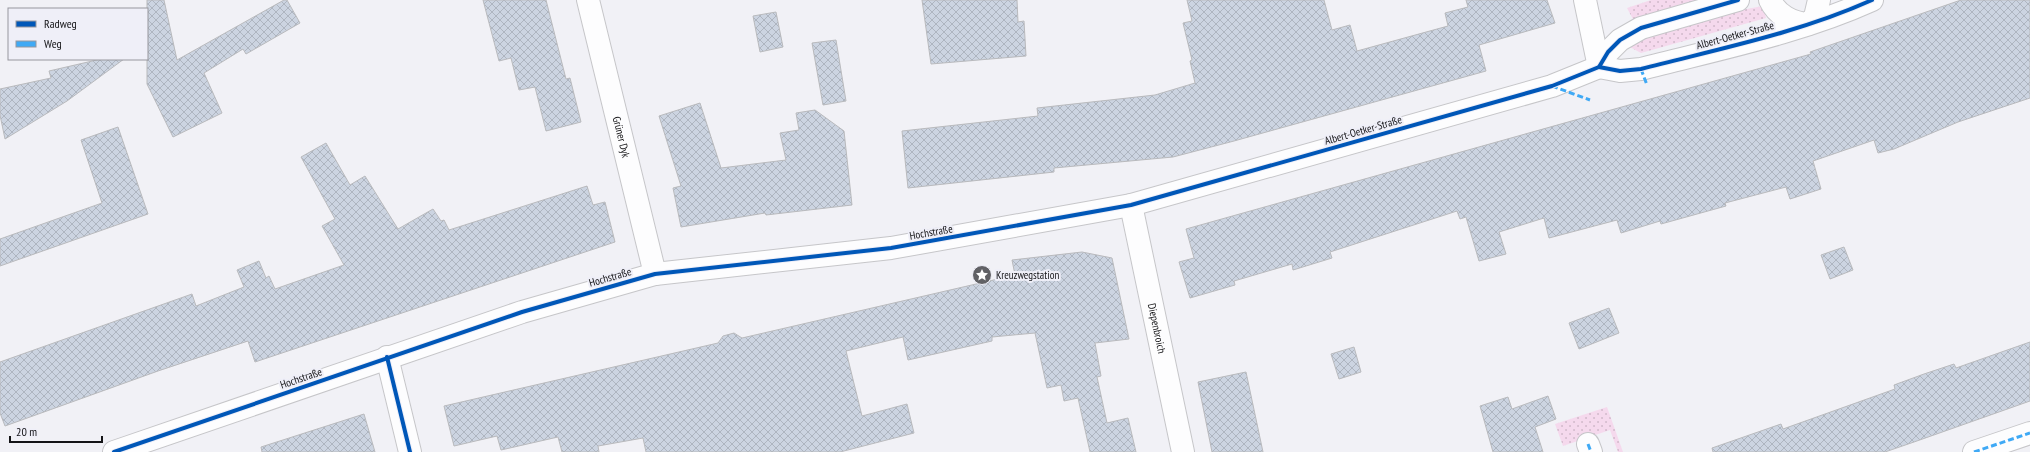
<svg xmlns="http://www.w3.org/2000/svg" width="2030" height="452" viewBox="0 0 2030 452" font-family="'PT Sans Narrow',sans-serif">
	<defs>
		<pattern id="grass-dots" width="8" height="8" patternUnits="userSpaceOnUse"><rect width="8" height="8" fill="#f5d9ed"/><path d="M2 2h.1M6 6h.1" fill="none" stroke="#d1b9ca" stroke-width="1.8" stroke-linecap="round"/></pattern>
		<pattern id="building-cross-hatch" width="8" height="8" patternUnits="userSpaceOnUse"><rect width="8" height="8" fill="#ccd4e1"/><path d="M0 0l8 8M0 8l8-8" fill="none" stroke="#aeb5c0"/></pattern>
	</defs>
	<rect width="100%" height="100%" fill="#f1f1f6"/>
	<g fill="url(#grass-dots)">
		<path d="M1651,0h52l-69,21 -7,-13z"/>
		<path d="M1763,6l3,12 -125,35 -13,-7 8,-8 94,-26z"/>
		<path d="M1607,407l16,45h-5l-8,-22 -47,16 -8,-22z"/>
	</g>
	<g fill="url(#building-cross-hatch)" stroke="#b9babd">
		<path d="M147,0h17l13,60 107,-60h3l13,23 -54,31 -3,-5 -39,24 18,40 -49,24 -26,-53z"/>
		<path d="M483,0h63l20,79 4,-1 11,44 -35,9 -11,-44 -16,3 -8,-32 -12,3z"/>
		<path d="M922,0h95l1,22 6,-1 2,35 -95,8z"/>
		<path d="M1187,0h137l8,30 18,-5 7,26 91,-25 -3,-13 23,-6 -2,-7h81l8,23 -76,22 7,26 -252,70 -61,16 -119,11v4l-146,16 -6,-57 136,-15 -1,-8 118,-13 40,-12 -5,-22 2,-1 -9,-37 9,-2z"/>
		<path d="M1961,0h69v98l-72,24 -64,27 -16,4 -4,-13 -61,21 8,28 -31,10 -4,-12 -61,16 1,3 -65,18 -1,-3 -39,12 -4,-13 -68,18 -5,-20 -45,14 7,22 -27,7 -13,-44 -6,2 -3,-8 -127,41 2,6 -39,12 -1,-6 -58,17 1,4 -45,13 -11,-36 15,-4 -8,-29 625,-175 -1,-2z"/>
		<path d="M776,12l7,35 -23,5 -7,-36z"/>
		<path d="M836,40l10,61 -23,4 -11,-62z"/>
		<path d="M101,59h23l-57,42 -62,38 -5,-24v-26l51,-11 -2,-7z"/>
		<path d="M700,103l21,65 65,-8 -6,-27 19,-3 -3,-17 19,-3 29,21 8,74 -86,10 -1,-2 -84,14 -8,-39 8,-2 -22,-70z"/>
		<path d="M118,127l30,87 -148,52v-27l102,-36 -21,-63z"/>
		<path d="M326,143l24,42 15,-9 33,53 35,-20 8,12 3,-1 5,10 138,-44 6,19 12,-3 10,40 -360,120 -7,-21 -90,30 -153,55 -5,-13v-51l192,-68 4,12 48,-19 -7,-17 22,-9 7,17 3,-2 6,13 69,-24 -22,-39 13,-7 -34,-62z"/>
		<path d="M1844,247l9,23 -23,9 -9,-24z"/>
		<path d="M1082,252l30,6 17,81 -34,4 6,33 -4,1 10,46 21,-5 8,34h-46l-12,-54 -14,3 -3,-16 -14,3 -12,-55 -43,4v4l-84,19 -5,-23 -57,14 16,65 45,-12 7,29 -74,19h-194l-3,-14 -45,8 1,6h-37l-4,-15 -57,13 -4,-14 -43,10 -10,-40 274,-63 5,-7 11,-3 8,5 273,-63 -3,-15z"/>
		<path d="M1609,308l10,25 -40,16 -10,-26z"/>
		<path d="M2030,342v59l-116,41 -29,10h-172l-1,-4 69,-24 2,5 112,-40 -1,-4 30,-11 30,-10 2,4z"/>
		<path d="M1354,347l7,25 -22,7 -8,-25z"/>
		<path d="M1246,372l17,80h-51l-14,-70z"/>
		<path d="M1548,396l8,23 -21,8 8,25h-50l-13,-46 28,-9 4,12z"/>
		<path d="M364,414l11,38h-113l-1,-5z"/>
	</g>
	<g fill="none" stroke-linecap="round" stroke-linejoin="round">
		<defs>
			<g id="minor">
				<path id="s1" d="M588,0l67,274"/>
				<path d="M1585,0l14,67"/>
				<path d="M1770,0c7,15 22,23 38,24l7,-7 4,-17"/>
				<path d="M1599,67l21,4 21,-2c77,-20 158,-36 231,-69"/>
				<path id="s2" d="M1131,205l52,247"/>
				<path d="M387,357l23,95"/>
				<path d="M1588,444l3,8"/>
				<path d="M114,452l408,-140 133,-38 236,-26 240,-43 421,-119 47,-19 9,-15 12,-12 21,-12 97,-28"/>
				<path d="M1974,452l56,-19"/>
			</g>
		</defs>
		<use href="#minor" stroke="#c6c6c9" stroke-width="24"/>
		<use href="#minor" stroke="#fdfdfe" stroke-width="22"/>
		<g stroke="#3fa9f5" stroke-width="3" stroke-dasharray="6 3" stroke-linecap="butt">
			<path d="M1641,69l6,16"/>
			<path d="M1552,86l38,14"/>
			<path d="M1588,444l3,8"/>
			<path d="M1974,452l56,-19"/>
		</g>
		<defs>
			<g id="cycleway">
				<path d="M1599,67l21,4 21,-2c77,-20 158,-36 231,-69"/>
				<path d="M387,357l23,95"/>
				<path d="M114,452l408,-140 133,-38 236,-26 240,-43 421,-119 47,-19 9,-15 12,-12 21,-12 97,-28"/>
			</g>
		</defs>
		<use href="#cycleway" stroke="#efeff8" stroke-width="6"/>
		<use href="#cycleway" stroke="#0057b8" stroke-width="4"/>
	</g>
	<defs>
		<symbol id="sight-disc" viewBox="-11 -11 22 22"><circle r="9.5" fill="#616165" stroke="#efeff8"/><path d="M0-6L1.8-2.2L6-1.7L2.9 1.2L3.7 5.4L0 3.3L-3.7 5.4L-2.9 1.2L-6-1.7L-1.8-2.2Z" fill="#fff"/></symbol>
	</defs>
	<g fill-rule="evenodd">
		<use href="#sight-disc" x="971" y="264" width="22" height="22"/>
	</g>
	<g text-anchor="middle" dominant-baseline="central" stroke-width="4" stroke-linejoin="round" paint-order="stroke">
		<g font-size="11" fill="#141417" stroke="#efeff8">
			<text transform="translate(1735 35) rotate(-15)">Albert-Oetker-Straße</text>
			<text transform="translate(1363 130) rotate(-16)">Albert-Oetker-Straße</text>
			<text stroke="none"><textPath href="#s1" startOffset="141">Grüner Dyk</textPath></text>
			<text transform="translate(931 232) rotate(-10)">Hochstraße</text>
			<text transform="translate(610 277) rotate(-16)">Hochstraße</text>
			<text stroke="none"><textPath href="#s2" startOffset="126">Diepenbroich</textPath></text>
			<text transform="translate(301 378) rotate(-19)">Hochstraße</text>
		</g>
		<g font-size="11" fill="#141417" stroke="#efeff8" text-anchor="start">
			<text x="996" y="275">Kreuzwegstation</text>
		</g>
	</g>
	<rect x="8" y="8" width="140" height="52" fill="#efeff8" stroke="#97979e"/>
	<rect x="16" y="21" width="20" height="6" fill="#0057b8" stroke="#97979e"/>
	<text x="44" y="28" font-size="12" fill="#141417">Radweg</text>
	<rect x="16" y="41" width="20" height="6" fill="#3fa9f5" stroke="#97979e"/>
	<text x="44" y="48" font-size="12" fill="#141417">Weg</text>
	<path d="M10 436v6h92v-6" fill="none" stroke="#141417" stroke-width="2"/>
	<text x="16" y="436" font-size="12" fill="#141417" stroke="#efeff8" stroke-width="3" paint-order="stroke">20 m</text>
</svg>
